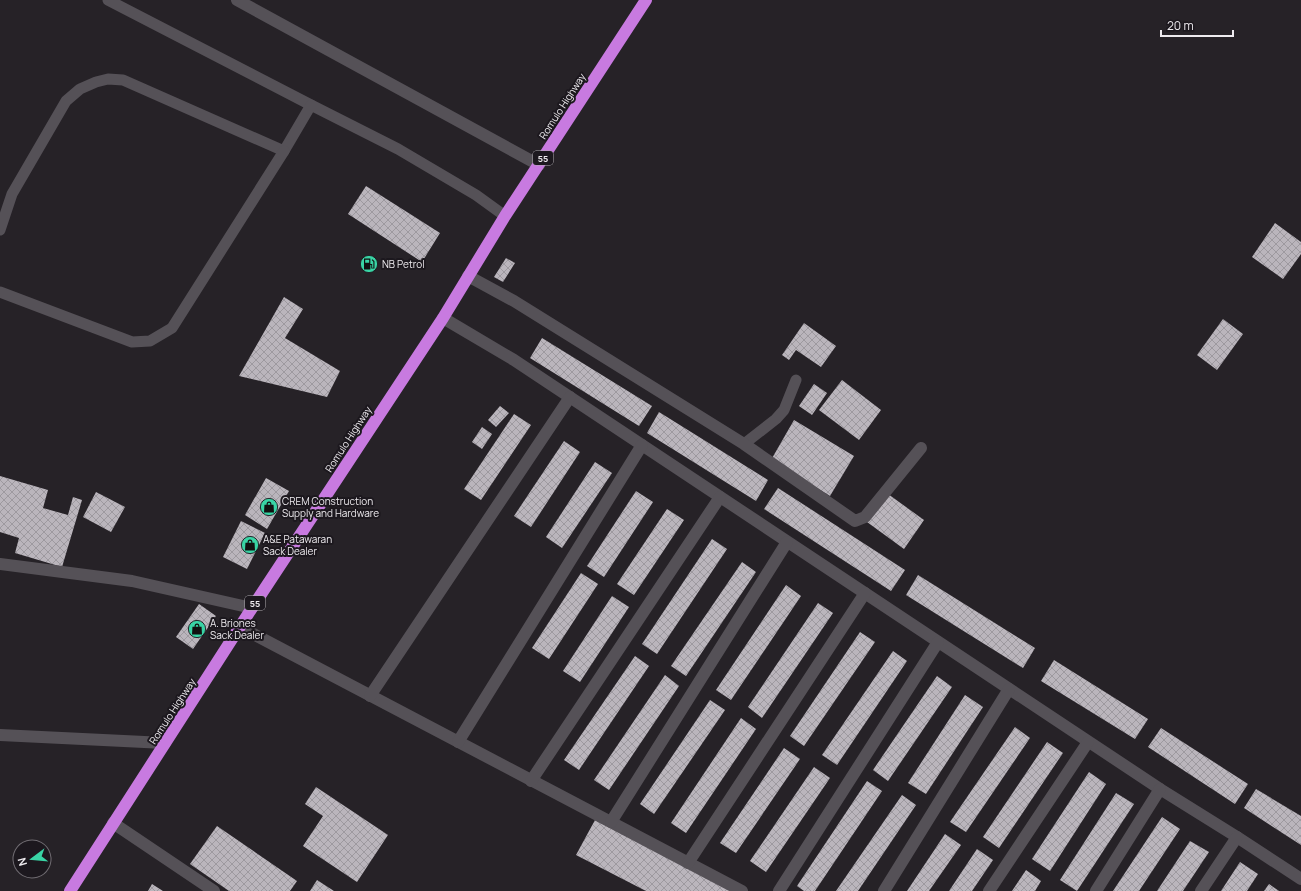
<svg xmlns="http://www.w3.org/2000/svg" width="1301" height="891" viewBox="0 0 1301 891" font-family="Manrope,sans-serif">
	<defs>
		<pattern id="building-cross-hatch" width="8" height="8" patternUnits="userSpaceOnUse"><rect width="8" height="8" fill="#bab5bc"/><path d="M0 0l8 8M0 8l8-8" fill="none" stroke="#9d999f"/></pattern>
	</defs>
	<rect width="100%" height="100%" fill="#262227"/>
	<g fill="url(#building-cross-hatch)">
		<path d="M366,186l74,47 -18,29 -74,-48z"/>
		<path d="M1275,223l26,19v12l-18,25 -31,-22z"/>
		<path d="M506,258l9,5 -12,19 -9,-5z"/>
		<path d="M284,297l19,12 -18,29 55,33 -13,26 -88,-21z"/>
		<path d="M1223,319l20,15 -26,36 -20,-15z"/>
		<path d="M804,323l32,23 -15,21 -25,-17 -7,10 -7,-5z"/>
		<path d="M542,338l110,68 -13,20 -109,-68z"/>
		<path d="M842,380l39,30 -22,30 -40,-30z"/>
		<path d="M814,384l13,9 -15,22 -13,-9z"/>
		<path d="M500,406l9,7 -13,14 -8,-7z"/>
		<path d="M659,412l109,68 -12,21 -109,-68z"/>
		<path d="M514,414l17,11 -50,75 -17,-11z"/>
		<path d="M794,420l60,36 -24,40 -59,-36z"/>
		<path d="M482,427l10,7 -10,15 -10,-7z"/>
		<path d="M564,441l16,11 -49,75 -17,-11z"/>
		<path d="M595,462l17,11 -50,75 -16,-11z"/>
		<path d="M0,476l48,14 -5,18 25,7 5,-18 9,3 -20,67 -47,-14 4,-15 -19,-6z"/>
		<path d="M266,478l23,13 -22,38 -22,-14z"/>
		<path d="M778,488l127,82 -14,21 -127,-82z"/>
		<path d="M636,491l17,11 -49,75 -17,-11z"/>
		<path d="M96,492l29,15 -14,25 -28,-15z"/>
		<path d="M888,494l36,26 -20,29 -37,-27z"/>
		<path d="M667,509l17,11 -50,75 -17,-11z"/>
		<path d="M241,521l24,12 -18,36 -24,-12z"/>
		<path d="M712,539l15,10 -70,105 -15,-10z"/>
		<path d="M742,562l14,10 -70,104 -15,-10z"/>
		<path d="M581,573l17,11 -49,75 -17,-11z"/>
		<path d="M918,575l117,73 -12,20 -117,-73z"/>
		<path d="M786,585l15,11 -70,104 -15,-10z"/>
		<path d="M612,596l17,11 -49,75 -17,-11z"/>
		<path d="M818,603l15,10 -71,105 -14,-11z"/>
		<path d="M199,604l17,12 -23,33 -17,-12z"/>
		<path d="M860,632l15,10 -71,104 -14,-10z"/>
		<path d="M893,651l14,10 -70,104 -15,-10z"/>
		<path d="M635,656l14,10 -70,104 -15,-10z"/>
		<path d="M1054,660l94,59 -13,20 -94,-58z"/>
		<path d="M665,675l14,11 -70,104 -15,-10z"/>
		<path d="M937,676l15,11 -64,94 -15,-11z"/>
		<path d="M965,695l18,12 -57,87 -18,-11z"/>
		<path d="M710,700l15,10 -71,104 -14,-10z"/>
		<path d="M741,718l15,11 -70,104 -15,-10z"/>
		<path d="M1015,727l15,11 -64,94 -16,-10z"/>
		<path d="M1161,728l87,56 -13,20 -87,-57z"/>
		<path d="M1047,742l16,11 -64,95 -16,-11z"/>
		<path d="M784,748l16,11 -64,94 -16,-10z"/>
		<path d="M814,767l16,11 -64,94 -16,-11z"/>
		<path d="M1089,772l17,12 -56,87 -18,-12z"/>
		<path d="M867,781l15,10 -67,100h-11l-7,-5z"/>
		<path d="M316,787l72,48 -31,47 -54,-36 20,-30 -18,-12z"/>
		<path d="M1256,789l45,27v29l-57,-37z"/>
		<path d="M1116,793l18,11 -57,87 -17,-11z"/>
		<path d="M902,795l14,10 -58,86h-22z"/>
		<path d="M1162,817l18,12 -41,62h-26z"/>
		<path d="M595,820l138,71h-87l-70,-36z"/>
		<path d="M217,826l80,55 -7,10h-61l-39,-27z"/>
		<path d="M945,834l16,11 -32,46h-22z"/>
		<path d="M1190,841l19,11 -26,39h-26z"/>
		<path d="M977,849l16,11 -21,31h-23z"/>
		<path d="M1240,862l18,12 -11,17h-26z"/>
		<path d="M1026,870l15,11 -6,10h-23z"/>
		<path d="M317,880l17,11h-24z"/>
		<path d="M152,884l11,7h-15z"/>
		<path d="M1269,884l10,7h-15z"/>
	</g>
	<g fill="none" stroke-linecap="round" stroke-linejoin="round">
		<g stroke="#555157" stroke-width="11">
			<path d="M108,0l203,105"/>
			<path d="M0,230l12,-36 54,-93 14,-12 16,-7 12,-3 15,1 161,71 27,-46 87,44 78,46 29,21"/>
			<path d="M0,292l132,50 18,-1 22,-13 112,-177"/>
			<path d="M744,444l32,-25 8,-9 12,-30"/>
		</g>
		<g stroke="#555157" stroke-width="12">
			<path d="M237,0l302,165"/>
			<path d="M468,276l46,25 230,143 111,77 10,-4 56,-69"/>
			<path d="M443,318l71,42 646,429 77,48 64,42"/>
			<path d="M0,564l132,17 120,27"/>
			<path d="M240,627l502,264"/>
			<path d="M370,696l200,-299"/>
			<path d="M458,742l184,-297"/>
			<path d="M531,781l189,-284"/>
			<path d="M611,822l176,-280"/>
			<path d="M113,823l101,68"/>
			<path d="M688,863l177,-270"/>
			<path d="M779,891l159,-249"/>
			<path d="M884,891l125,-202"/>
			<path d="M989,891l99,-149"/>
			<path d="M1096,891l64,-102"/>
			<path d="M1201,891l36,-54"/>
		</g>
		<path stroke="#555157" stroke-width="12" d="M0,735l165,8"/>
		<path stroke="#c87ae0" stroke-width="12" d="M70,891l182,-283 191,-290 62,-102 141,-216"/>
	</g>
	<defs>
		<symbol id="fuel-disc" viewBox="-11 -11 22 22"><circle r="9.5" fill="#39d4a5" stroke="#1c181e"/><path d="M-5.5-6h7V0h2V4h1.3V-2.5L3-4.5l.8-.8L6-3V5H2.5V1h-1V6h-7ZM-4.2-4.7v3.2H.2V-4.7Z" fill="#111"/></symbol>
		<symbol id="shop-disc" viewBox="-11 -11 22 22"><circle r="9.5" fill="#39d4a5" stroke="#1c181e"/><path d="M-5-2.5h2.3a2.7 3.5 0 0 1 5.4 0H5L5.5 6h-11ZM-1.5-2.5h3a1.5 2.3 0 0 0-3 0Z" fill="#111"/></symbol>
	</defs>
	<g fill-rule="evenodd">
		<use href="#fuel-disc" x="359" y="254" width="20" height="20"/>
		<use href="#shop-disc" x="259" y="497" width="20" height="20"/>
		<use href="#shop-disc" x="240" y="535" width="20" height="20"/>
		<use href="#shop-disc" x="187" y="619" width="20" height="20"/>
	</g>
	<g text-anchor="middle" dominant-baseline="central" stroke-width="4" stroke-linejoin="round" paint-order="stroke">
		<g fill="#1c181e" stroke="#afacb0" stroke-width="1">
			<rect x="533" y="151" width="20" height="14" rx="3"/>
			<rect x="245" y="596" width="20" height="14" rx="3"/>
		</g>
		<g font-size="9" font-weight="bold" fill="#eeebef">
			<text x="543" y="158">55</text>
			<text x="255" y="603">55</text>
		</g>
		<g font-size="10" fill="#eeebef" stroke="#1c181e">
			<text transform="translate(562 106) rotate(-57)">Romulo Highway</text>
			<text transform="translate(348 439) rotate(-57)">Romulo Highway</text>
			<text transform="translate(172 711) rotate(-57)">Romulo Highway</text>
		</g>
		<g font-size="10" fill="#eeebef" stroke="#1c181e" text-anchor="start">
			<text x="382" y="264">NB Petrol</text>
			<text x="282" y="501">CREM Construction<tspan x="282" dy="12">Supply and Hardware</tspan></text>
			<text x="263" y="539">A&amp;E Patawaran<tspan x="263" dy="12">Sack Dealer</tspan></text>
			<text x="210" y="623">A. Briones<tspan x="210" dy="12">Sack Dealer</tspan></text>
		</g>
	</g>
	<g transform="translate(32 859) rotate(254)"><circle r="19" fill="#1c181e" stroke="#706c72"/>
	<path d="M0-3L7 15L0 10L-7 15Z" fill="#39d4a5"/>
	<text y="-6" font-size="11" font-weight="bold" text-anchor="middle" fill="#eeebef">N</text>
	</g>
	<path d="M1161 30v6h72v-6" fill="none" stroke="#eeebef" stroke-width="2"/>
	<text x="1167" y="30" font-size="12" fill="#eeebef" stroke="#1c181e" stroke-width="3" paint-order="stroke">20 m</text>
</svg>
